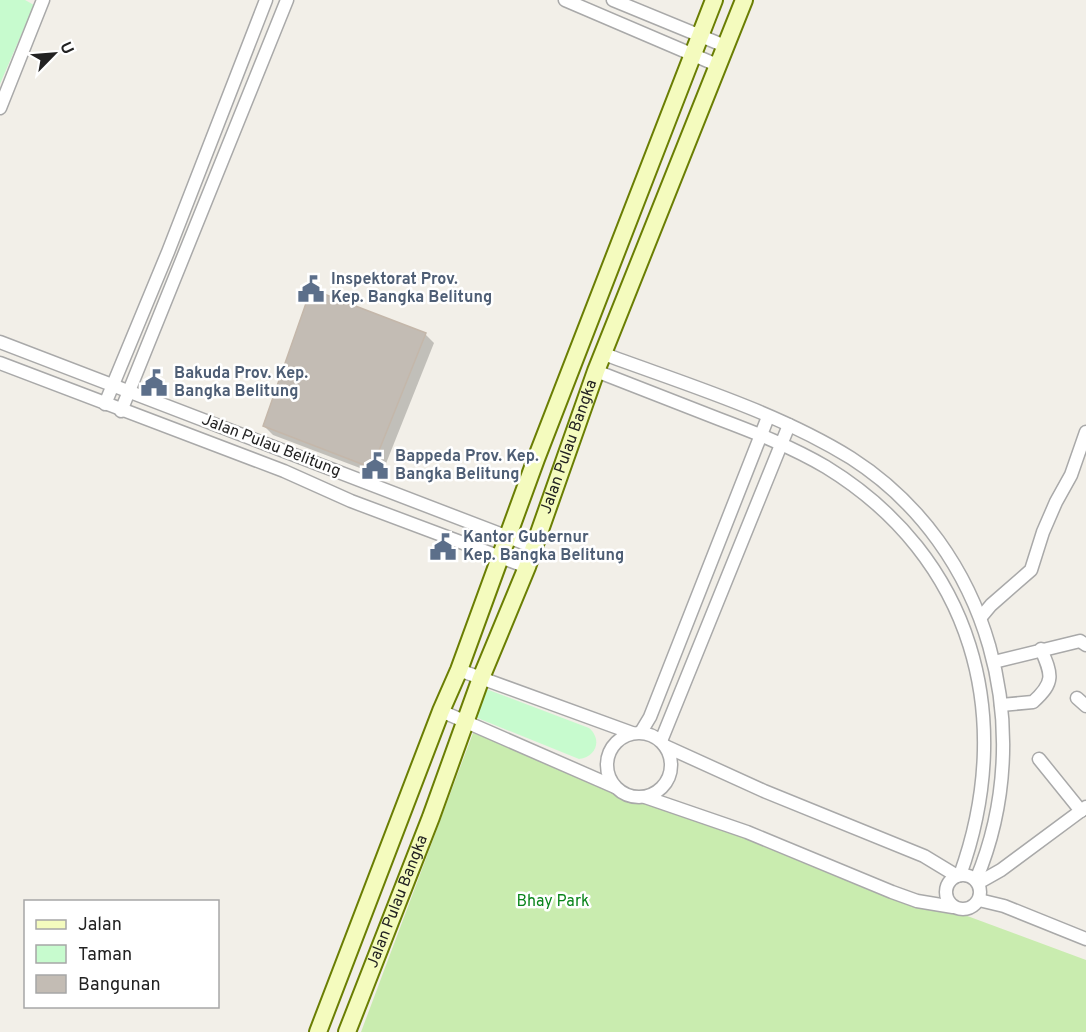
<svg xmlns="http://www.w3.org/2000/svg" width="1086" height="1032" viewBox="0 0 1086 1032" font-family="Overpass,sans-serif">
	<rect width="100%" height="100%" fill="#f2efe8"/>
	<path fill="#c9ecaf" d="M473,733l613,227v72h-725z"/>
	<g fill="#c7fbce">
		<path d="M0,0h25l9,5 -34,79z"/>
		<path d="M486,689l103,39c13,11 8,29 -10,31l-104,-42z"/>
	</g>
	<path fill="#0003" d="M425,334l9,9 -53,133 -108,-41 -9,-9z"/>
	<path fill="#c3bcb4" stroke="#c4b7aa" stroke-width="1.5" d="M311,289l115,44 -54,135 -109,-42z"/>
	<g fill="none" stroke-linecap="round" stroke-linejoin="round">
		<defs>
			<g id="street">
				<path d="M565,0l152,65"/>
				<path d="M613,0l112,46"/>
				<path d="M0,108l43,-108"/>
				<path d="M0,342l534,205"/>
				<path d="M604,354c81,30 173,58 247,104 139,89 188,272 125,422"/>
				<path d="M0,363l284,108 67,30 176,66"/>
				<path d="M596,371c41,16 82,32 123,48 37,14 73,28 107,48 147,90 191,250 134,408"/>
				<path d="M105,404l63,-152 98,-252"/>
				<path d="M121,411l166,-411"/>
				<path d="M981,617l10,-12 40,-35 12,-38 13,-30 15,-27 15,-43"/>
				<path d="M994,662l86,-21 6,4"/>
				<path d="M459,670l173,63"/>
				<path d="M1077,698l9,8"/>
				<path d="M1001,705l32,-3c22,-20 19,-27 8,-53"/>
				<path d="M441,711l174,76"/>
				<path d="M641,732l9,-15 118,-300"/>
				<circle cx="639" cy="765" r="32"/>
				<path d="M661,741l128,-316"/>
				<path d="M665,746l99,45 160,65 33,20"/>
				<path d="M1039,759l42,52"/>
				<path d="M645,797l102,35 145,60 25,9 36,6"/>
				<circle cx="963" cy="892" r="17"/>
				<path d="M978,883l23,-13 85,-63"/>
				<path d="M979,900l25,6 82,33"/>
			</g>
			<g id="secondary">
				<path d="M318,1032l123,-321 18,-41 77,-211 178,-459"/>
				<path id="s1" d="M347,1032l84,-215 50,-139 46,-111 69,-196 148,-371"/>
			</g>
		</defs>
		<use href="#street" stroke="#a9a9a9" stroke-width="15"/>
		<use href="#secondary" stroke="#6a7e03" stroke-width="20"/>
		<use href="#street" stroke="#fff" stroke-width="12"/>
		<use href="#secondary" stroke="#f4fbbe" stroke-width="16"/>
	</g>
	<defs>
		<symbol id="civic-bare" viewBox="-9 -9 18 18"><path d="M-.6-6.5H3V-4.5H.6V-3L4-1V1h2V6H-6V1h2V-1L-.6-3ZM-1.2 2.5V6h2.4V2.5Z" fill="#5c6f8a" stroke="#fff" stroke-width="2.5" paint-order="stroke"/></symbol>
	</defs>
	<g fill-rule="evenodd">
		<use href="#civic-bare" x="292" y="270" width="38" height="38"/>
		<use href="#civic-bare" x="135" y="364" width="38" height="38"/>
		<use href="#civic-bare" x="356" y="447" width="38" height="38"/>
		<use href="#civic-bare" x="424" y="528" width="38" height="38"/>
	</g>
	<g text-anchor="middle" dominant-baseline="central" stroke-width="5" stroke-linejoin="round" paint-order="stroke">
		<g font-size="16" font-weight="bold" fill="#4e5e75" stroke="#fff" text-anchor="start">
			<text x="331" y="280">Inspektorat Prov.<tspan x="331" dy="18">Kep. Bangka Belitung</tspan></text>
			<text x="174" y="374">Bakuda Prov. Kep.<tspan x="174" dy="18">Bangka Belitung</tspan></text>
			<text x="395" y="457">Bappeda Prov. Kep.<tspan x="395" dy="18">Bangka Belitung</tspan></text>
			<text x="463" y="538">Kantor Gubernur<tspan x="463" dy="18">Kep. Bangka Belitung</tspan></text>
		</g>
		<g font-size="16" fill="#222" stroke="#fff">
			<text transform="translate(271 446) rotate(21)">Jalan Pulau Belitung</text>
			<text stroke="none"><textPath href="#s1" startOffset="626">Jalan Pulau Bangka</textPath></text>
			<text stroke="none"><textPath href="#s1" startOffset="140">Jalan Pulau Bangka</textPath></text>
		</g>
		<g font-size="16" fill="#0a851c" stroke="#fff">
			<text x="553" y="902">Bhay Park</text>
		</g>
	</g>
	<rect x="24" y="900" width="195" height="108" fill="#ffffff" stroke="#a7a7a7" stroke-width="1.5"/>
	<rect x="36" y="920" width="30" height="9" fill="#f4fbbe" stroke="#a7a7a7" stroke-width="1.5"/>
	<text x="78" y="930" font-size="18" fill="#222222">Jalan</text>
	<rect x="36" y="945" width="30" height="18" fill="#c7fbce" stroke="#a7a7a7" stroke-width="1.5"/>
	<text x="78" y="960" font-size="18" fill="#222222">Taman</text>
	<rect x="36" y="975" width="30" height="18" fill="#c3bcb4" stroke="#a7a7a7" stroke-width="1.5"/>
	<text x="78" y="990" font-size="18" fill="#222222">Bangunan</text>
	<g transform="translate(54 54) rotate(65)" stroke="#ffffff" stroke-width="4.5" paint-order="stroke">
	<path d="M0-4.5L10 22L0 15L-10 22Z" fill="#222222"/>
	<text y="-9" font-size="16" font-weight="bold" text-anchor="middle" fill="#222222">U</text>
	</g>
</svg>
